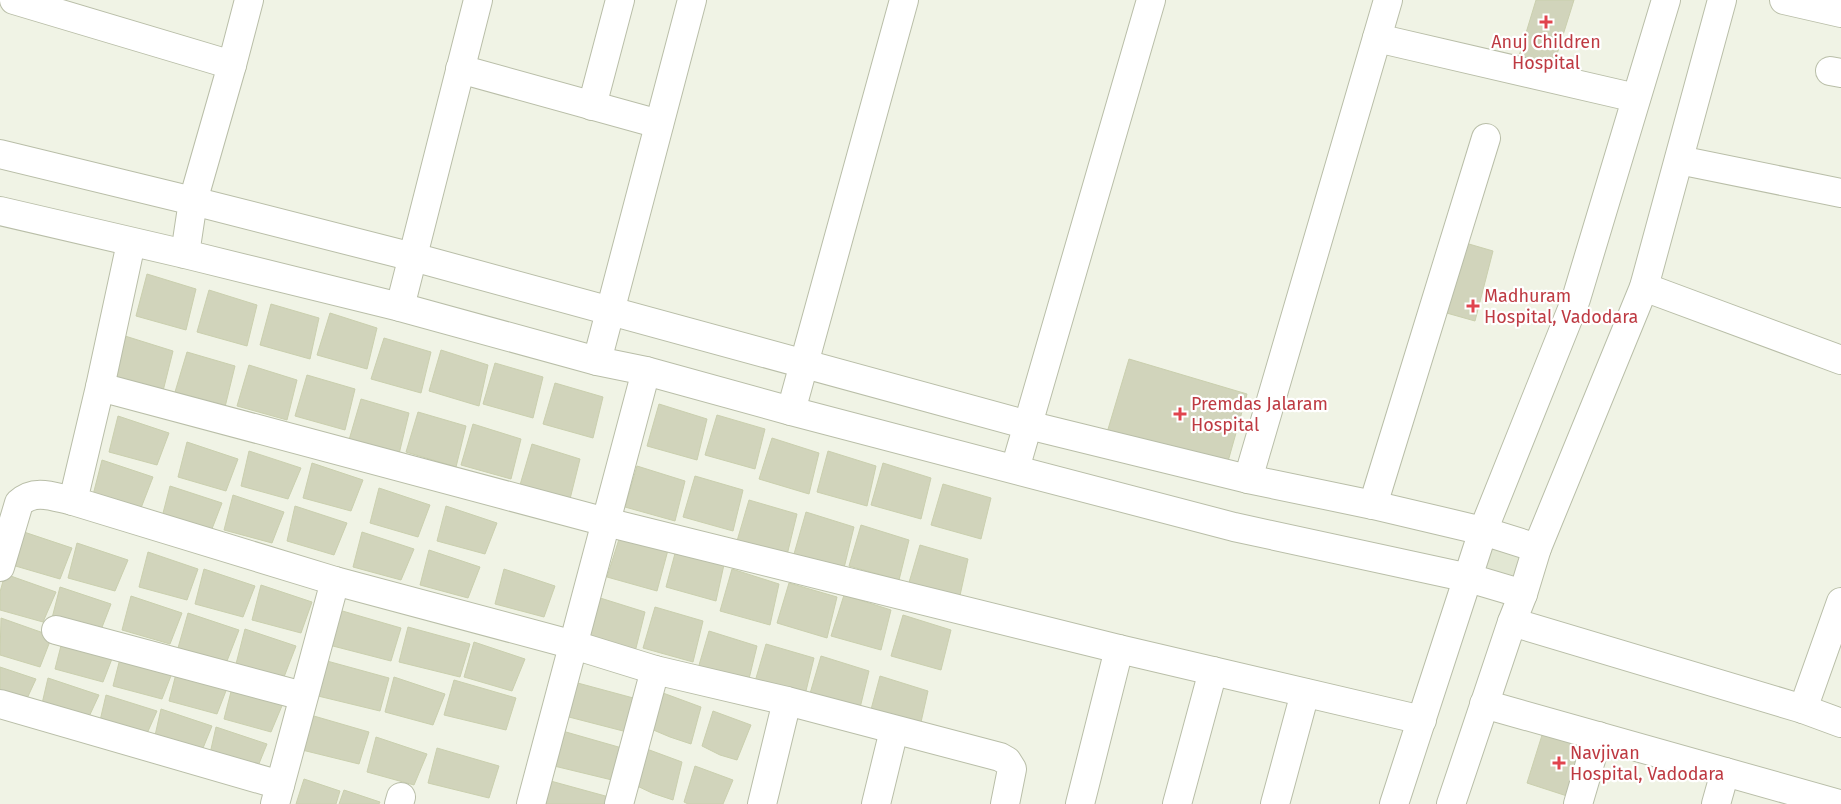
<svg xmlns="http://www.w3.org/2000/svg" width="1841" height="804" viewBox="0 0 1841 804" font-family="'Fira Sans',sans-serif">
	<rect width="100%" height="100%" fill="#f0f3e5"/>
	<path fill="#e2e7d3" d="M1483,531l54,17 -14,46 -54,-16z"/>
	<g fill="#d1d4bb" stroke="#cacfae">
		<path d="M1536,0h38l-21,67 -34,-11z"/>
		<path d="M1462,242l31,9 -18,70 -32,-9z"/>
		<path d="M147,274l49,15 -10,41 -50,-14z"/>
		<path d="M209,290l48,15 -10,41 -50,-14z"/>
		<path d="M271,304l48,14 -9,41 -50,-14z"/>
		<path d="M330,313l47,15 -10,41 -50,-14z"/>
		<path d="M125,336l48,15 -10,40 -50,-14z"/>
		<path d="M384,338l47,14 -10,41 -50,-14z"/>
		<path d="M441,350l47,15 -9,41 -50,-15z"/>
		<path d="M187,352l48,14 -10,41 -50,-15z"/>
		<path d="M1129,359l118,35 -22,78 -119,-36z"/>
		<path d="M495,363l48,14 -10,41 -50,-14z"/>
		<path d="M249,365l48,15 -10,40 -50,-14z"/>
		<path d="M307,375l48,14 -10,41 -50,-14z"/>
		<path d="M555,383l48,14 -10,41 -50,-14z"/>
		<path d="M361,399l48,14 -10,41 -50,-14z"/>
		<path d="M659,404l48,15 -10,41 -50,-14z"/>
		<path d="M418,412l48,14 -10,41 -50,-15z"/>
		<path d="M717,415l48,14 -10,40 -50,-14z"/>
		<path d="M118,416l51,17 -12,32 -48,-13z"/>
		<path d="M473,424l48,15 -10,40 -50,-14z"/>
		<path d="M772,438l47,15 -10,41 -50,-15z"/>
		<path d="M187,442l51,17 -12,32 -48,-14z"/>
		<path d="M532,444l48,15 -10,40 -50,-14z"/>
		<path d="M249,451l52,17 -13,31 -47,-13z"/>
		<path d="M828,451l48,15 -9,40 -50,-14z"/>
		<path d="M102,460l51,17 -12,31 -48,-13z"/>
		<path d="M312,463l51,17 -12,31 -48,-13z"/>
		<path d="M883,463l48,15 -10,41 -50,-14z"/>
		<path d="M637,466l48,15 -10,40 -50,-14z"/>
		<path d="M695,476l48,14 -10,41 -50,-14z"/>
		<path d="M943,484l48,14 -10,41 -50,-14z"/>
		<path d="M170,486l52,17 -12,31 -49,-13z"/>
		<path d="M379,488l51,17 -12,32 -48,-14z"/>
		<path d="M233,495l51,17 -12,31 -48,-13z"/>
		<path d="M749,500l48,14 -10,41 -50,-14z"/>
		<path d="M295,506l52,17 -13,32 -47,-14z"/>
		<path d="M446,506l51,17 -12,31 -48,-13z"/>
		<path d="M806,512l48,15 -10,41 -50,-14z"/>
		<path d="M861,525l48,15 -10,40 -50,-14z"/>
		<path d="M21,531l51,17 -12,31 -48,-14z"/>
		<path d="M362,532l52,17 -13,31 -48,-13z"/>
		<path d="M620,536l48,14 -11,41 -50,-14z"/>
		<path d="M77,543l51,17 -13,31 -47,-13z"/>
		<path d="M920,545l48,14 -9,41 -51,-14z"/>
		<path d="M677,546l48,14 -9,41 -50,-14z"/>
		<path d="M429,550l51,17 -12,31 -48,-13z"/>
		<path d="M148,552l50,17 -11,31 -48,-13z"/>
		<path d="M204,569l51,17 -12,31 -48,-13z"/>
		<path d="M504,569l51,17 -11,31 -49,-13z"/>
		<path d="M732,569l47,15 -9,41 -50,-14z"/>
		<path d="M5,574l51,18 -13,30 -43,-12v-18z"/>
		<path d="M789,583l48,14 -10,41 -50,-15z"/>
		<path d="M261,585l51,17 -11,31 -49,-13z"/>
		<path d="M60,587l51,17 -12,31 -48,-13z"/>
		<path d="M844,595l47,15 -10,40 -50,-14z"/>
		<path d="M131,596l51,17 -12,31 -48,-14z"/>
		<path d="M597,597l48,15 -10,40 -50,-14z"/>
		<path d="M655,607l48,14 -10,41 -50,-14z"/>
		<path d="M339,610l62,18 -10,33 -62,-16z"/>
		<path d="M188,613l51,17 -12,31 -49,-13z"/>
		<path d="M903,615l48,15 -10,40 -50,-14z"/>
		<path d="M1,618l51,18 -12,31 -40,-12z"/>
		<path d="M408,627l62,17 -10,33 -61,-15z"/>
		<path d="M245,629l51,17 -12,31 -48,-13z"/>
		<path d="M709,631l48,15 -10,41 -50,-15z"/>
		<path d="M64,634l51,17 -12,31 -48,-13z"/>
		<path d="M474,642l51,17 -13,32 -48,-14z"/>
		<path d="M766,644l48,14 -10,41 -50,-14z"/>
		<path d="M122,651l52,17 -12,31 -49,-13z"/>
		<path d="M821,656l48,15 -10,41 -50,-15z"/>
		<path d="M327,661l62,17 -9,33 -62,-15z"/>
		<path d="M178,666l51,17 -12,31 -48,-13z"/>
		<path d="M0,667l36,12 -12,26 -24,-6z"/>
		<path d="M880,676l48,15 -9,40 -50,-14z"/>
		<path d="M394,677l51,17 -12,31 -48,-13z"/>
		<path d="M48,678l51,17 -12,26 -46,-13z"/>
		<path d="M454,680l62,18 -10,32 -62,-15z"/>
		<path d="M574,682l63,17 -10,33 -62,-16z"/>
		<path d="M233,684l51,17 -13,31 -47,-13z"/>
		<path d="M663,693l38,14 -10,37 -21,-7 -19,-8z"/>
		<path d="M106,695l51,16 -12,27 -46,-13z"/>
		<path d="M161,709l51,17 -11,27 -47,-13z"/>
		<path d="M713,711l38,14 -14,35 -17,-5 -18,-9z"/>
		<path d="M307,714l62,18 -10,32 -61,-15z"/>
		<path d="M216,727l51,17 -11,27 -47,-13z"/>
		<path d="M559,730l63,18 -10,32 -62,-15z"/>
		<path d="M1543,732l41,14 -17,50 -40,-13z"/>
		<path d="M376,737l51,17 -13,31 -47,-13z"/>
		<path d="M437,748l62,18 -10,32 -61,-15z"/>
		<path d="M644,748l38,14 -9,38 -21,-7 -19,-9z"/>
		<path d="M695,766l38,14 -10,24h-35l-4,-2z"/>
		<path d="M304,779l36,12 -4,13h-40z"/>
		<path d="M547,780l62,17 -2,7h-67z"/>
		<path d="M344,790l36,12 -1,2h-40z"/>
	</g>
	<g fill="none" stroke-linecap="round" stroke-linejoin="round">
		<defs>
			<g id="minor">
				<path d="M14,0l218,65"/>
				<path d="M1784,0l57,13"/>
				<path d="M1377,38l259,60"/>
				<path d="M460,69l199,55"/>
				<path d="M1830,71l11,2"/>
				<path d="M592,106l28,-106"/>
				<path d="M1679,160l162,33"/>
				<path d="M131,243l-31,144 -27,114 262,80 239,64 81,25 132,31 213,56 7,4 5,8 -7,35"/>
				<path d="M185,254l8,-53 39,-136 17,-65"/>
				<path d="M1644,287l197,73"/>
				<path d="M400,307l78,-307"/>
				<path d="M597,361l95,-361"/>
				<path d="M100,387l506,135 513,127 303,71"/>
				<path d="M791,411l113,-411"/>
				<path d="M1015,469l136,-469"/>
				<path d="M1248,479l140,-479"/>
				<path d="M1373,505l113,-367"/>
				<path d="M0,567l19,-64c16,-15 35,-6 54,-2"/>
				<path d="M1512,622l291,87 38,14"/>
				<path d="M56,630l247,66"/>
				<path d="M0,704l280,81"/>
				<path d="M1484,704l355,100"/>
				<path d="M1803,709l38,-107"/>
				<path d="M275,804l60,-223"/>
				<path d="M399,804l2,-7"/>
				<path d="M531,804l115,-433"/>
				<path d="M619,804l36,-134"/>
				<path d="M762,804l25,-103"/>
				<path d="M876,804l18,-74"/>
				<path d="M1080,804l39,-155"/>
				<path d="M1177,804l36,-133"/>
				<path d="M1275,804l30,-111"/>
				<path d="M1578,804l20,-68"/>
				<path d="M1716,804l9,-32"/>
			</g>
			<g id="tertiary">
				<path d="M0,154l193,47 220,56 615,168 220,54 125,26 110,26 54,17"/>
				<path d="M0,211l185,43 215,53 197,54 49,10 145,40 443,116 235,51 54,16"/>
				<path d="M1394,804l89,-273 93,-232 90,-299"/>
				<path d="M1451,804l61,-182 11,-28 14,-46 107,-261 78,-287"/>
			</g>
		</defs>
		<use href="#minor" stroke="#b9bea8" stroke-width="30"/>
		<use href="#tertiary" stroke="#b9bea8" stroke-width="30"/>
		<use href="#minor" stroke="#fff" stroke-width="28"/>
		<use href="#tertiary" stroke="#fff" stroke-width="28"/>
	</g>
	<g fill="#e0444e" stroke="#fff" stroke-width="2">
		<path d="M1543.5 14.5h5v5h5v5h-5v5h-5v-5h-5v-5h5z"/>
		<path d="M1470.5 298.5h5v5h5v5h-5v5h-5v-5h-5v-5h5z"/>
		<path d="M1177.5 406.5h5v5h5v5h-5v5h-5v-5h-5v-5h5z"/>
		<path d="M1556.5 755.5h5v5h5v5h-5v5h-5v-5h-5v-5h5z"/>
	</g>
	<g text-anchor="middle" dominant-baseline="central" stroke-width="4.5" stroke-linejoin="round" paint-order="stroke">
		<g font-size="18" fill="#be3a42" stroke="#fff" text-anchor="start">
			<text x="1546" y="42" text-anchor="middle">Anuj Children<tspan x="1546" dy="21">Hospital</tspan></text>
			<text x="1484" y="296">Madhuram<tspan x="1484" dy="21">Hospital, Vadodara</tspan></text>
			<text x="1191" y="404">Premdas Jalaram<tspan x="1191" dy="21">Hospital</tspan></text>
			<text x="1570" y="753">Navjivan<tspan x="1570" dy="21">Hospital, Vadodara</tspan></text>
		</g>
	</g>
</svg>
